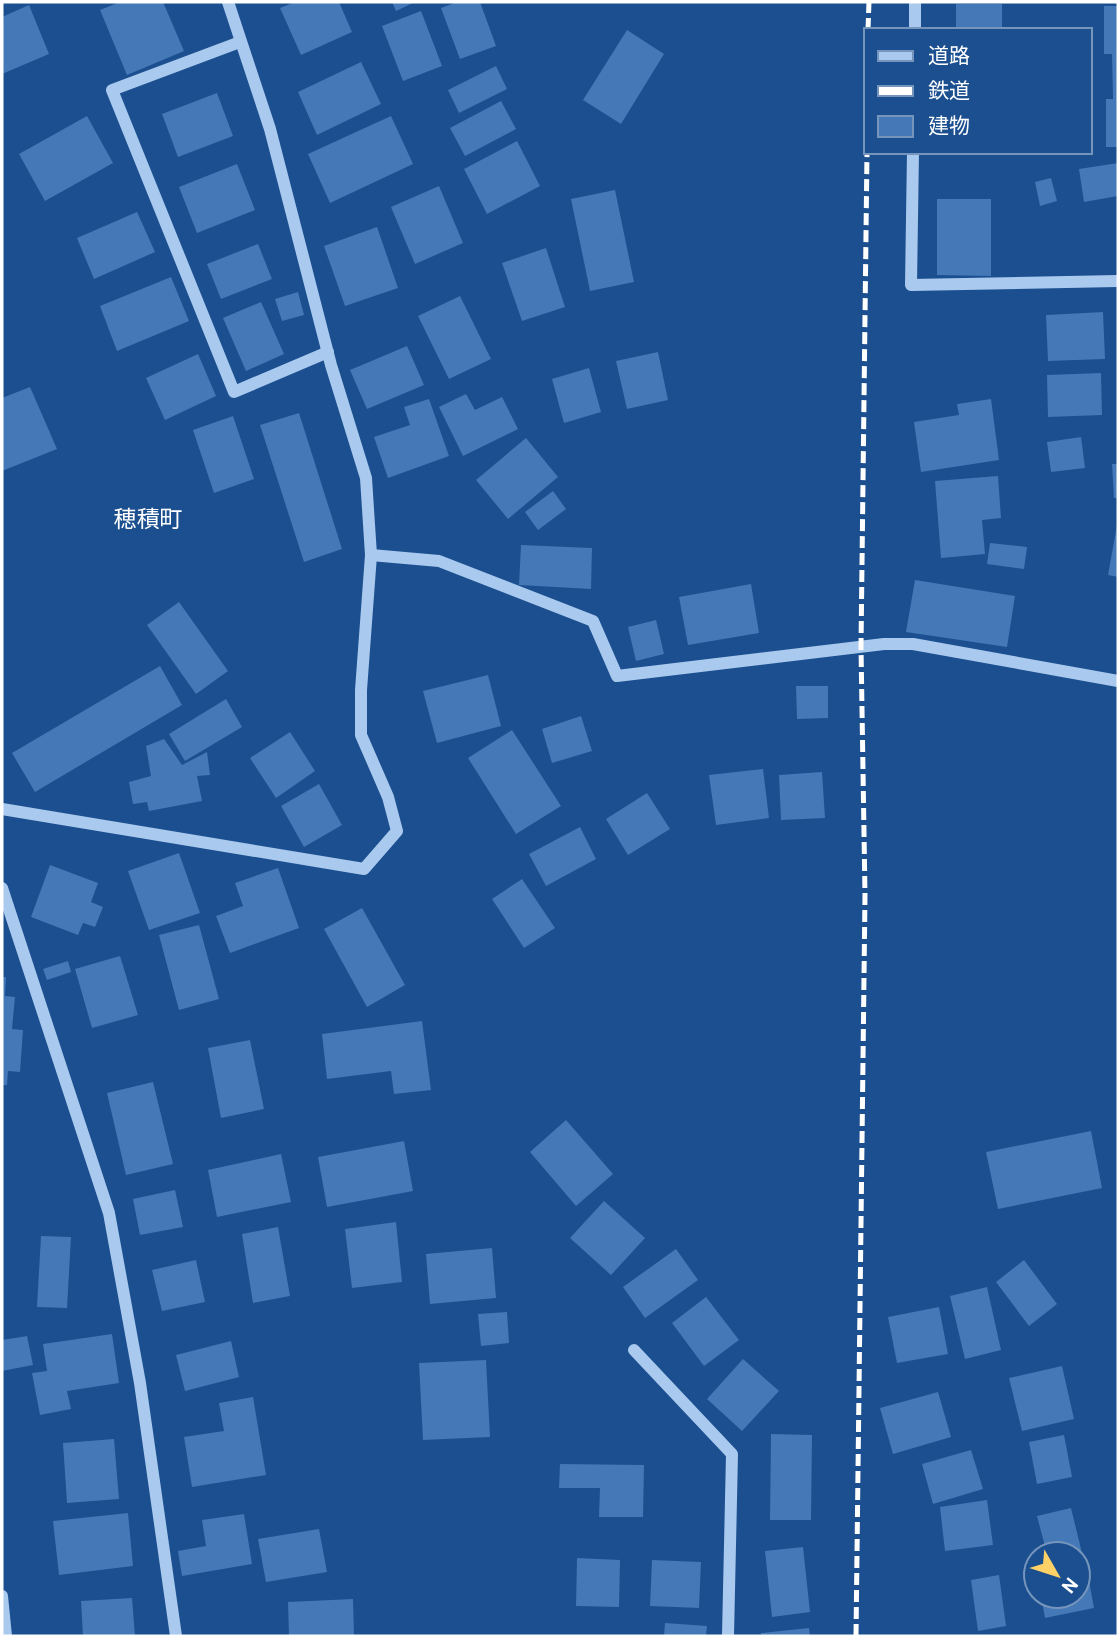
<svg xmlns="http://www.w3.org/2000/svg" width="1120" height="1638" viewBox="0 0 1120 1638" font-family="Overpass,'Noto Sans JP',sans-serif">
	<rect width="100%" height="100%" fill="#1b4f8f"/>
	<g fill="#4478b7">
		<path d="M120,2h43l21,49 -57,24 -27,-65z"/>
		<path d="M295,2h44l13,30 -51,23 -21,-47z"/>
		<path d="M392,2h23l-19,9z"/>
		<path d="M457,2h23l16,44 -36,13 -19,-51z"/>
		<rect x="956" y="4" width="46" height="26"/>
		<path d="M29,5l20,49 -47,20v-57z"/>
		<path d="M1104,6h14v141h-12v-48h7l-1,-45h-8z"/>
		<path d="M421,11l21,55 -39,15 -21,-55z"/>
		<path d="M627,30l37,24 -43,70 -38,-24z"/>
		<path d="M361,62l20,42 -64,31 -19,-43z"/>
		<path d="M496,66l11,23 -48,24 -11,-23z"/>
		<path d="M217,93l16,43 -55,21 -16,-43z"/>
		<path d="M501,101l15,28 -51,27 -15,-28z"/>
		<path d="M87,116l26,47 -68,38 -26,-47z"/>
		<path d="M391,116l22,48 -83,39 -22,-49z"/>
		<path d="M517,141l23,45 -53,28 -23,-45z"/>
		<path d="M1118,163v33l-34,6 -5,-33z"/>
		<path d="M237,164l18,46 -58,23 -18,-46z"/>
		<path d="M1051,178l6,23 -17,5 -5,-24z"/>
		<path d="M439,186l24,57 -48,21 -24,-57z"/>
		<path d="M615,190l19,92 -44,9 -19,-92z"/>
		<path d="M937,199h54v77l-54,-1z"/>
		<path d="M137,212l18,40 -61,27 -17,-41z"/>
		<path d="M377,227l21,61 -53,18 -21,-60z"/>
		<path d="M258,244l14,35 -51,20 -14,-35z"/>
		<path d="M546,248l19,59 -43,14 -20,-58z"/>
		<path d="M171,277l18,44 -72,30 -17,-45z"/>
		<path d="M298,292l6,23 -22,6 -7,-22z"/>
		<path d="M460,296l31,63 -42,20 -31,-63z"/>
		<path d="M261,302l23,52 -38,17 -23,-53z"/>
		<path d="M1103,312l2,47 -57,2 -2,-46z"/>
		<path d="M407,346l17,39 -57,24 -17,-39z"/>
		<path d="M658,352l10,48 -41,9 -11,-48z"/>
		<path d="M198,354l18,42 -51,24 -19,-42z"/>
		<path d="M589,368l12,44 -37,11 -12,-44z"/>
		<path d="M1101,373l1,42 -54,2 -1,-42z"/>
		<path d="M30,387l27,62 -55,22v-73z"/>
		<path d="M466,394l9,16 27,-13 16,32 -55,27 -24,-49z"/>
		<path d="M429,399l20,57 -61,22 -14,-41 36,-12 -6,-18z"/>
		<path d="M991,399l8,61 -78,12 -7,-50 45,-7 -2,-11z"/>
		<path d="M299,413l43,136 -38,13 -44,-137z"/>
		<path d="M233,416l21,63 -40,14 -21,-63z"/>
		<path d="M1081,437l4,31 -34,4 -4,-30z"/>
		<path d="M526,438l32,39 -50,42 -32,-39z"/>
		<path d="M1112,464h6v34h-4z"/>
		<path d="M998,476l3,42 -19,2 3,34 -44,4 -6,-77z"/>
		<path d="M553,491l13,18 -28,21 -13,-18z"/>
		<path d="M1117,525h1v52l-10,-2z"/>
		<path d="M990,543l37,4 -3,22 -37,-5z"/>
		<path d="M521,545l71,3 -1,41 -72,-4z"/>
		<path d="M915,580l100,16 -8,51 -101,-15z"/>
		<path d="M751,584l8,49 -71,12 -9,-48z"/>
		<path d="M179,602l49,69 -32,23 -49,-69z"/>
		<path d="M656,620l8,34 -28,7 -8,-34z"/>
		<path d="M160,666l22,39 -147,87 -23,-39z"/>
		<path d="M488,675l13,51 -64,17 -14,-52z"/>
		<path d="M796,686h32v32l-31,1z"/>
		<path d="M226,699l16,28 -57,34 -16,-27z"/>
		<path d="M581,716l11,35 -40,12 -10,-34z"/>
		<path d="M512,730l49,76 -45,28 -48,-76z"/>
		<path d="M290,732l25,39 -39,27 -26,-40z"/>
		<path d="M164,739l18,26 25,-13 3,23 -13,1 5,25 -53,10 -2,-9 -14,2 -4,-22 22,-6 -5,-30z"/>
		<path d="M763,769l6,49 -53,7 -7,-50z"/>
		<path d="M822,772l3,46 -44,2 -2,-45z"/>
		<path d="M319,784l23,41 -38,22 -23,-41z"/>
		<path d="M647,793l23,36 -42,26 -22,-36z"/>
		<path d="M580,827l16,32 -50,27 -17,-32z"/>
		<path d="M179,853l21,60 -51,17 -21,-59z"/>
		<path d="M50,865l48,18 -7,19 12,5 -8,20 -12,-4 -5,12 -47,-18z"/>
		<path d="M278,868l21,60 -69,25 -14,-37 27,-10 -8,-23z"/>
		<path d="M522,879l33,49 -31,20 -32,-49z"/>
		<path d="M362,908l43,77 -38,22 -43,-78z"/>
		<path d="M199,925l20,74 -40,11 -20,-75z"/>
		<path d="M120,956l18,59 -46,13 -17,-59z"/>
		<path d="M68,961l3,11 -24,8 -4,-11z"/>
		<path d="M2,977h4l-1,19 10,1 -3,32 11,1 -3,42 -12,-1 -1,14h-5z"/>
		<path d="M422,1021l9,69 -37,4 -3,-23 -64,8 -5,-45z"/>
		<path d="M250,1040l14,69 -43,9 -13,-70z"/>
		<path d="M153,1082l20,82 -47,11 -19,-82z"/>
		<path d="M566,1120l47,54 -37,32 -46,-54z"/>
		<path d="M1091,1131l11,57 -104,21 -12,-57z"/>
		<path d="M404,1141l9,50 -86,16 -9,-50z"/>
		<path d="M281,1154l10,48 -74,15 -9,-47z"/>
		<path d="M175,1190l8,37 -43,8 -7,-36z"/>
		<path d="M604,1201l41,37 -34,37 -41,-37z"/>
		<path d="M396,1222l6,60 -50,6 -7,-59z"/>
		<path d="M278,1227l12,69 -37,7 -11,-69z"/>
		<path d="M41,1236l30,1 -4,71 -30,-1z"/>
		<path d="M492,1248l4,50 -66,6 -4,-50z"/>
		<path d="M676,1249l22,31 -53,38 -22,-31z"/>
		<path d="M196,1260l9,42 -43,9 -10,-41z"/>
		<path d="M1024,1260l33,44 -28,22 -33,-44z"/>
		<path d="M987,1287l14,63 -36,9 -15,-63z"/>
		<path d="M706,1297l33,43 -35,26 -32,-43z"/>
		<path d="M939,1307l9,47 -51,9 -9,-46z"/>
		<path d="M507,1312l2,31 -28,3 -3,-32z"/>
		<path d="M112,1334l7,49 -52,8 4,18 -31,6 -8,-42 15,-2 -4,-27z"/>
		<path d="M27,1336l6,29 -31,6v-31z"/>
		<path d="M231,1341l8,36 -54,14 -9,-36z"/>
		<path d="M743,1359l36,32 -37,40 -35,-32z"/>
		<path d="M486,1360l4,77 -67,3 -4,-77z"/>
		<path d="M1062,1366l12,53 -52,12 -13,-53z"/>
		<path d="M938,1392l13,45 -58,17 -13,-46z"/>
		<path d="M253,1397l13,78 -74,12 -8,-50 40,-6 -5,-28z"/>
		<path d="M771,1434l41,1 -1,85h-41z"/>
		<path d="M1064,1435l8,42 -35,7 -8,-42z"/>
		<path d="M114,1439l5,60 -52,4 -4,-60z"/>
		<path d="M971,1450l12,39 -50,15 -11,-40z"/>
		<path d="M560,1464l84,1 -1,52h-44l1,-29h-41z"/>
		<path d="M987,1500l6,45 -48,6 -5,-44z"/>
		<path d="M1071,1508l11,45 -35,1 -10,-38z"/>
		<path d="M128,1513l5,53 -74,9 -6,-54z"/>
		<path d="M244,1514l8,50 -70,12 -4,-25 28,-5 -4,-26z"/>
		<path d="M319,1529l8,43 -61,10 -8,-43z"/>
		<path d="M803,1547l7,65 -38,5 -7,-66z"/>
		<path d="M577,1558l43,2 -1,47 -43,-1z"/>
		<path d="M652,1560l49,2 -2,46 -49,-2z"/>
		<path d="M1087,1570l7,38 -49,10 -4,-22h37v-25z"/>
		<path d="M999,1575l7,51 -28,5 -7,-51z"/>
		<path d="M132,1598l3,38h-52l-2,-35z"/>
		<path d="M353,1599l1,37h-65l-1,-34z"/>
		<path d="M665,1623l42,3 -1,10h-42z"/>
		<path d="M809,1628l1,8h-49v-3z"/>
	</g>
	<g fill="none" stroke-linecap="round" stroke-linejoin="round">
		<g stroke="#a9c9ee" stroke-width="12">
			<path d="M915,30v-28"/>
			<path d="M240,42l-128,48 122,302 94,-40"/>
			<path d="M913,152l-2,133 207,-4"/>
			<path d="M371,555l68,6 154,60 24,55 267,-32h29l205,37"/>
			<path d="M2,809l362,60 33,-38 -9,-34 -27,-62v-45l10,-135 -5,-77 -35,-113 -61,-236 -42,-127"/>
			<path d="M2,888l107,325 31,170 36,253"/>
			<path d="M634,1350l98,104 -4,182"/>
			<path d="M2,1596l4,40"/>
		</g>
		<g stroke="#fff" stroke-width="5" stroke-dasharray="12 5" stroke-linecap="butt">
			<path d="M868,30l1,-28"/>
			<path d="M856,1636l9,-741 -4,-248 6,-495"/>
		</g>
	</g>
	<g text-anchor="middle" dominant-baseline="central" stroke-width="5" stroke-linejoin="round" paint-order="stroke">
		<g font-size="23" fill="#fff" stroke="#1b4f8f">
			<text x="148" y="521">穂積町</text>
		</g>
	</g>
	<rect width="1120" height="1638" fill="none" stroke="#ffffff" stroke-width="7"/>
	<rect x="864" y="28" width="228" height="126" fill="#1b4f8f" stroke="#7695bc" stroke-width="2"/>
	<rect x="878" y="51" width="35" height="10" fill="#a9c9ee" stroke="#7695bc" stroke-width="2"/>
	<text x="928" y="63" font-size="21" fill="#ffffff">道路</text>
	<rect x="878" y="86" width="35" height="10" fill="#ffffff" stroke="#7695bc" stroke-width="2"/>
	<text x="928" y="98" font-size="21" fill="#ffffff">鉄道</text>
	<rect x="878" y="116" width="35" height="21" fill="#4478b7" stroke="#7695bc" stroke-width="2"/>
	<text x="928" y="133" font-size="21" fill="#ffffff">建物</text>
	<g transform="translate(1057 1575) rotate(129)"><circle r="33" fill="#1b4f8f" stroke="#7695bc" stroke-width="2"/>
	<path d="M0-5L12 26L0 18L-12 26Z" fill="#ffd166"/>
	<text y="-10" font-size="19" font-weight="bold" text-anchor="middle" fill="#ffffff">N</text>
	</g>
</svg>
